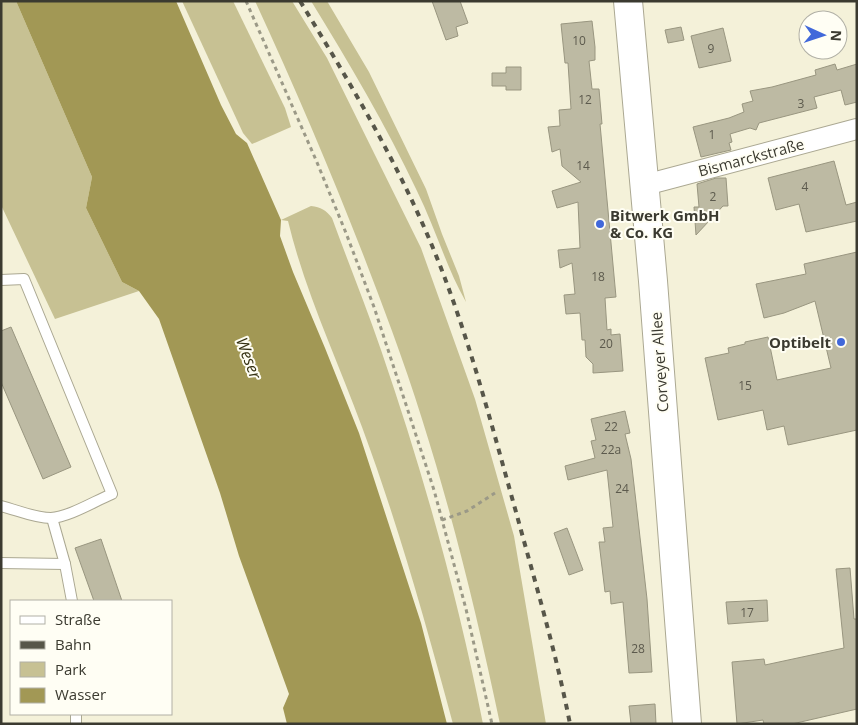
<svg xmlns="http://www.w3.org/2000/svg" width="858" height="725" viewBox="0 0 858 725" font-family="'Open Sans',sans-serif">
	<rect width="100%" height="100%" fill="#f4f1d9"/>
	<g fill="#c7c193">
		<path d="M1,1h15l76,176 -6,31 36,74 17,9 -84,28 -54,-114z"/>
		<path d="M182,1h51l52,107 6,19 -39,17 -9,-11z"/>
		<path d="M255,1h37l35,57 94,190 54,151 39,137 32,188h-46c-28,-133 -61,-265 -108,-393 -41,-112 -87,-222 -137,-330z"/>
		<path d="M311,1h16l42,71 57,117 16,45 17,42 7,26c-20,-35 -31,-75 -49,-111 -31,-66 -68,-128 -106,-190z"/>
		<path d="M311,206c10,1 15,4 21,12 16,44 34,88 49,132 42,122 77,247 102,374h-30c-27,-100 -55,-200 -91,-297 -25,-68 -57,-135 -74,-206l-7,-1z"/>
	</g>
	<path fill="#a29855" d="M16,1h160l45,104 15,29 11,9 34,77 -1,16 13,36 32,76 34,85 62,190 26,101h-160l-4,-16 6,-14 -50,-138 -19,-63 -61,-174 -20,-28 -17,-9 -36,-74 6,-31z"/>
	<g fill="#bdbaa3" stroke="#999680">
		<path d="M432,1h28l8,22 -12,4 2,9 -12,4z"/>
		<path d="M592,21l3,26v13l-6,1 3,28h7l3,35h-2l16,173 -11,1 2,32 4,-1v6l9,-1 3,37 -30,2v-9l-7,-7 -1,-17h-3l-2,-27 -14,1 -2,-19 11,-1 -3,-31 -12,5 -2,-18 22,-2 -2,-46 -21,6 -5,-17 29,-9 -19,-16 -2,-17 -8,3 -4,-25 12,-1 -1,-16 12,-1 -3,-46h-3l-4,-39z"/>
		<path d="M681,27l3,13 -16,3 -3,-13z"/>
		<path d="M723,28l8,33 -32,7 -8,-32z"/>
		<path d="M835,64l2,6 20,-6v38l-12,3 -4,-15 -27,7 3,11 -58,15 -3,7 -6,-2 -20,6 2,8 -3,1 2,7 -30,7 -8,-30 36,-9 15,-6 -2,-8 11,-3 -3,-10 22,-4 44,-12 -1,-5z"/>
		<path d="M506,67h15v23h-15v-4h-14v-13h14z"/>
		<path d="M834,161l12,44 11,-3v19l-51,11 -7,-28 -23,6 -8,-32z"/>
		<path d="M716,178h10l2,28h-5l-27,29 -2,-28h5l-2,-23z"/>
		<path d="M857,252v178l-69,15 -4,-19 -17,4 -4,-20 -45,10 -13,-62 24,-5 -1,-5 17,-4v-2l23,-5 9,43 54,-12 -16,-67 -31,12 -20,5 -8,-34 50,-10 -2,-10z"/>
		<path d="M11,327l60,140 -28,12 -42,-97v-51z"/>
		<path d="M625,411l5,22 -5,1 6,25 5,43 11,97 5,73 -23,1 -6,-71 -12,2 -1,-13 -5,1 -6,-50h6l-2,-14 10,-1 -6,-57 -39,10 -3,-14 30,-8 -4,-17 5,-1 -5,-21z"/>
		<path d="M567,528l16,42 -14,5 -15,-42z"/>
		<path d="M101,539l21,62h-28l-19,-53z"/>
		<path d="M850,568l4,51h3v90l-65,15h-28l-1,-4 -26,4 -5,-62 32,-3 1,6 79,-17 -8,-79z"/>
		<path d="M767,600l1,21 -40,3 -2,-22z"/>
		<path d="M655,704l1,20h-25l-2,-18z"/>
	</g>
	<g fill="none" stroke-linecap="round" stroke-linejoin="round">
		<defs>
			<g id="lane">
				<path d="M1,280l23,-1 88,215c-17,7 -43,23 -61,24 -17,0 -34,-8 -50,-12"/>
				<path d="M52,518l13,46 7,37"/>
				<path d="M1,563l64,1"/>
				<path d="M76,724v-10"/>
			</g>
			<path id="street" d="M645,185l212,-56"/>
			<path id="secondary" d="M628,1l25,280 34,443"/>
		</defs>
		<use href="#lane" stroke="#aba892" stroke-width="12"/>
		<use href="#street" stroke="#aba892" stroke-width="22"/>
		<use href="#secondary" stroke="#aba892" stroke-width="30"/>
		<g stroke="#9b9987" stroke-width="3" stroke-dasharray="4 4" stroke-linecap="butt">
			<path d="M246,1l70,159 30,73 28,74 60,183 32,119 26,115"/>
			<path d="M442,520l25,-9 28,-18"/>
		</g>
		<use href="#lane" stroke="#fff" stroke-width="10"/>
		<use href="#street" stroke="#fff" stroke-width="20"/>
		<use href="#secondary" stroke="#fff" stroke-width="28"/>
		<path stroke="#575649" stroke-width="4" stroke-dasharray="6 6" stroke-linecap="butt" d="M300,1c49,80 97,160 133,247 35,85 58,175 83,264 19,70 40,140 54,212"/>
	</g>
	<g fill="#4168da" stroke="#fffef4" stroke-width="2">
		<circle cx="600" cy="224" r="5"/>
		<circle cx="841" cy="342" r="5"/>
	</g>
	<g text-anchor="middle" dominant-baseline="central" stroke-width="4" stroke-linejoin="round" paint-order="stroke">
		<g font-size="12" fill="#5c5a4d">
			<text x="579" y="40">10</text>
			<text x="711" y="48">9</text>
			<text x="585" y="99">12</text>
			<text x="801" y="103">3</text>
			<text x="712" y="134">1</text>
			<text x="583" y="165">14</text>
			<text x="805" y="186">4</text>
			<text x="713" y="196">2</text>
			<text x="598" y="276">18</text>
			<text x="606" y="343">20</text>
			<text x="745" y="385">15</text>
			<text x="611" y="426">22</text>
			<text x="611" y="449">22a</text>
			<text x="622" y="488">24</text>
			<text x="747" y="612">17</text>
			<text x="638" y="648">28</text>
		</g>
		<g font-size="15" fill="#3b3a30" stroke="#fffef4">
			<text transform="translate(751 157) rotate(-15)">Bismarckstraße</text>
			<text transform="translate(659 362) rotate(-94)">Corveyer Allee</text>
		</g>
		<g font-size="15" font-weight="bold" fill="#3b3a30" stroke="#fffef4" text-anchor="start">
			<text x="610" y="215">Bitwerk GmbH<tspan x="610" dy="17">&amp; Co. KG</tspan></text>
			<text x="831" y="342" text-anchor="end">Optibelt</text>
		</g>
		<g font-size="16" font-style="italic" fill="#353112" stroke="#fffef4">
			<text transform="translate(249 358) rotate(69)">Weser</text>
		</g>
	</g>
	<rect width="858" height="725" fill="none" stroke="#3b3a30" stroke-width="5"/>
	<rect x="10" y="600" width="162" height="115" fill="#fffef4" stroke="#b1b0a6"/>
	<rect x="20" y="616" width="25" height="8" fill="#ffffff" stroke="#b1b0a6"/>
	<text x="55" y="625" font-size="15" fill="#3b3a30">Straße</text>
	<rect x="20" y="641" width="25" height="8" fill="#575649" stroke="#b1b0a6"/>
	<text x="55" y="650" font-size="15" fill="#3b3a30">Bahn</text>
	<rect x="20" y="662" width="25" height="15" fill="#c7c193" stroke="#b1b0a6"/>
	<text x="55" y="675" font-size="15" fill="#3b3a30">Park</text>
	<rect x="20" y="688" width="25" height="15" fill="#a29855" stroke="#b1b0a6"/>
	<text x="55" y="700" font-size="15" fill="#3b3a30">Wasser</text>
	<g transform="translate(823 35) rotate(93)"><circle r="24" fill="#fffef4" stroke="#b1b0a6"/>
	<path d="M0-4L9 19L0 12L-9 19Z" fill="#4168da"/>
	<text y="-8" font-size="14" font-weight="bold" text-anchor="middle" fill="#3b3a30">N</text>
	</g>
</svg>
